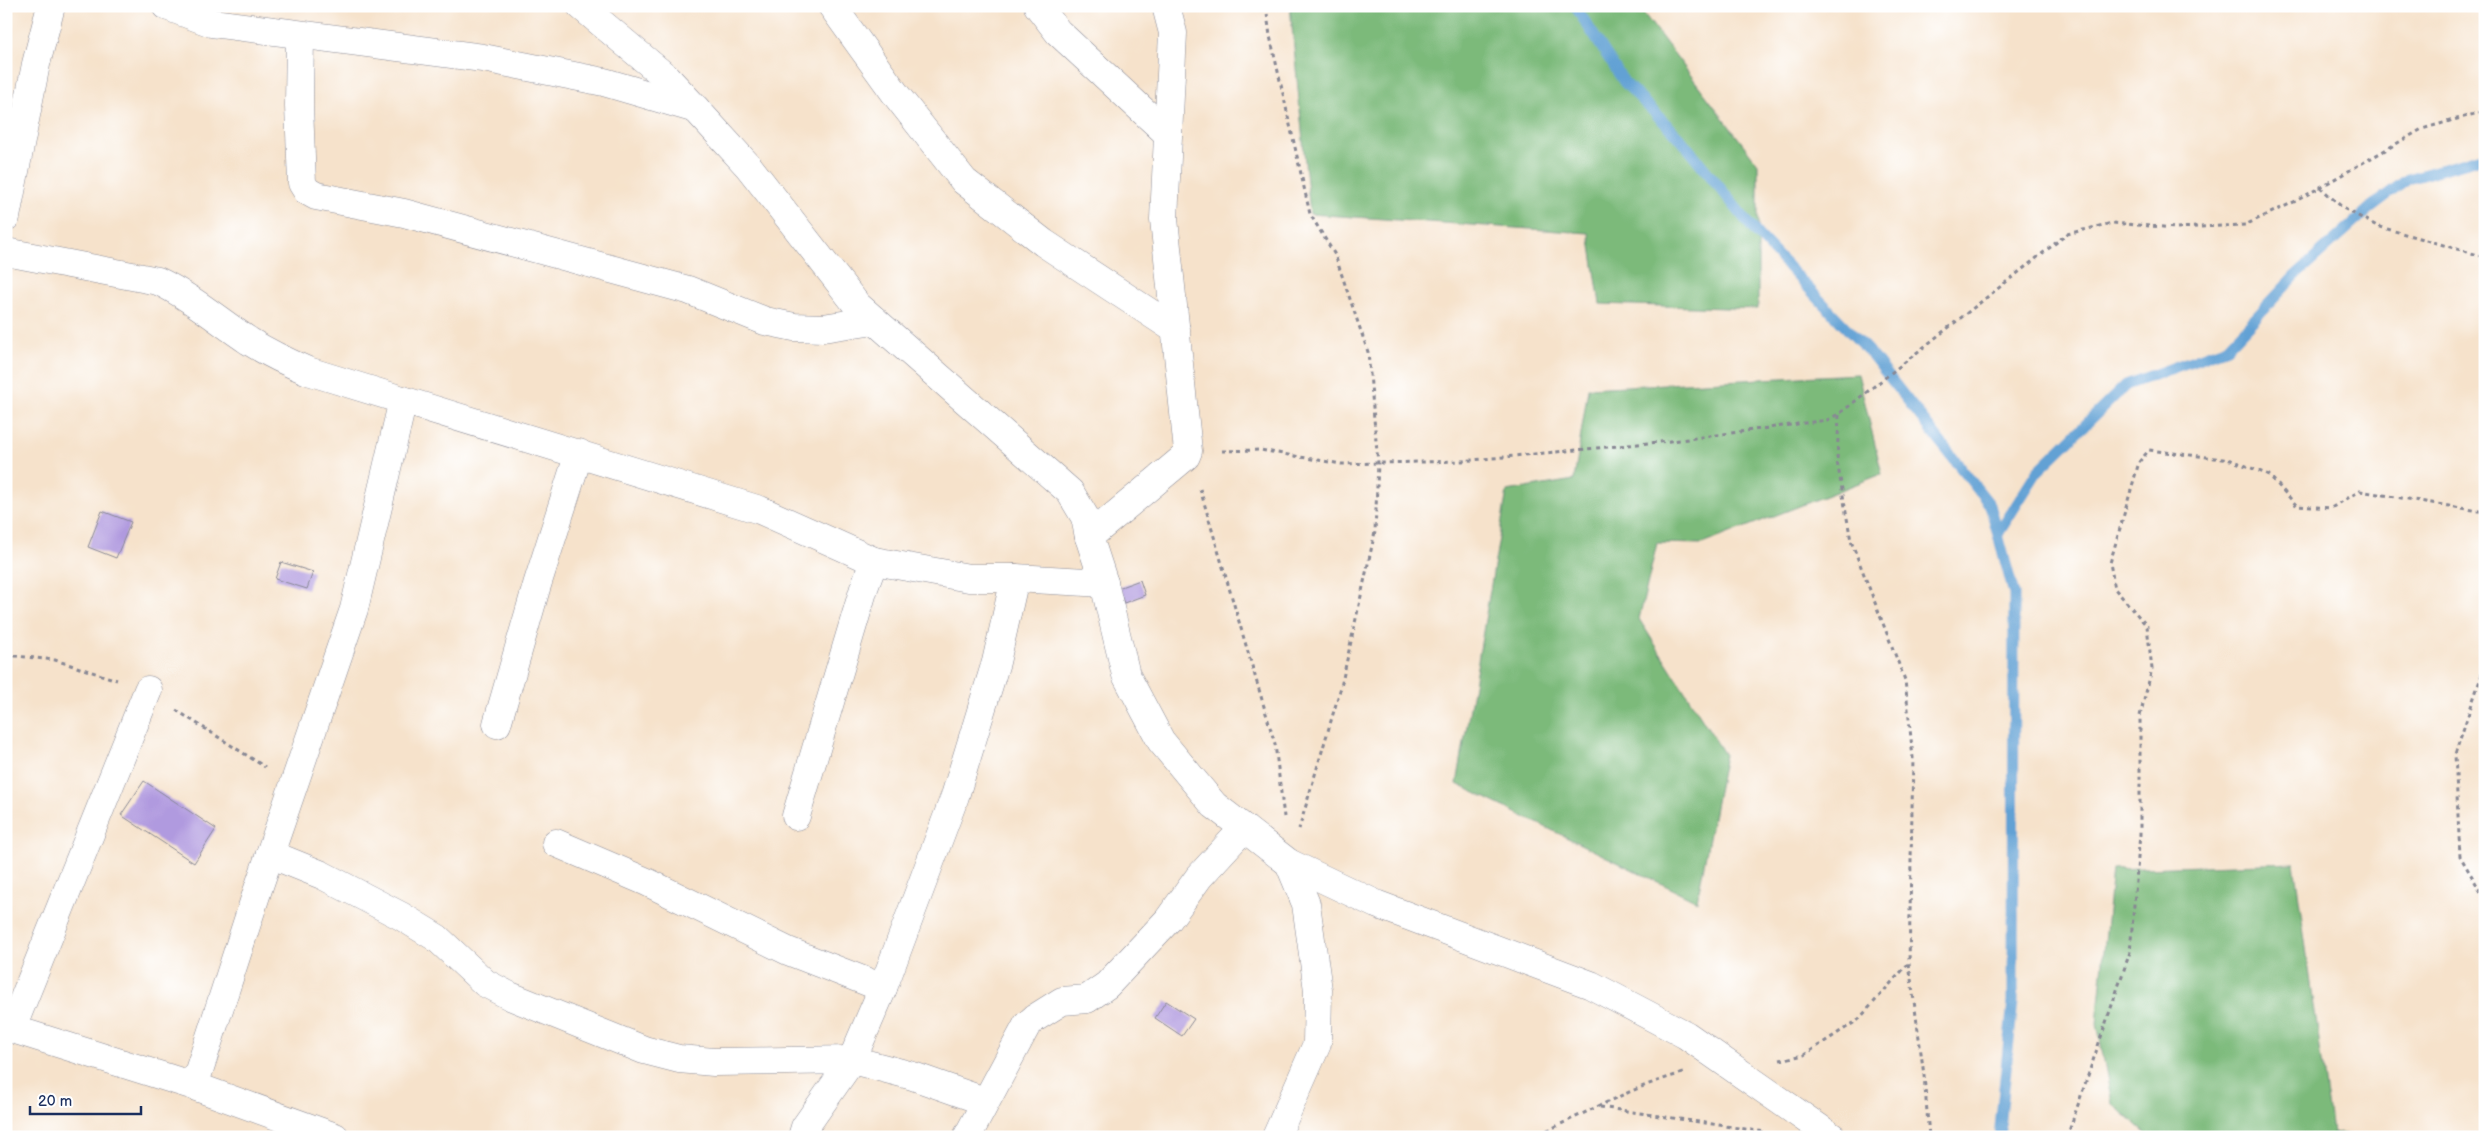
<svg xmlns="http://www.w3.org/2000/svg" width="2491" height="1143" viewBox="0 0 2491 1143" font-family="'Balsamiq Sans',sans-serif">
	<rect width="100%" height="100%" fill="#fff"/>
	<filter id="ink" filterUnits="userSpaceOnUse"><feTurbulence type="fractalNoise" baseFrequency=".02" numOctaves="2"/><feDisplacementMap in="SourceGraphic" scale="10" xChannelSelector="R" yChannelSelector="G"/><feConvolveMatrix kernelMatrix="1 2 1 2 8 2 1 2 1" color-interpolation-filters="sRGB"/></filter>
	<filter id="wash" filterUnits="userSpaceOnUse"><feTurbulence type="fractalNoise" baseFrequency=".0096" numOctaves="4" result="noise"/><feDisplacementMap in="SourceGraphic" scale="20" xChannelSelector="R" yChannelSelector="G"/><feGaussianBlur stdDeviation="1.12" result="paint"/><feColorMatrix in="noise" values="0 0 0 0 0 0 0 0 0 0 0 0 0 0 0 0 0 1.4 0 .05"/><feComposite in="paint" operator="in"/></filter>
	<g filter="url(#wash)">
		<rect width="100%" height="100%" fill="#f6e2cb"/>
		<g fill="#7bba7a" stroke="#4b746c">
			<path d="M1290,6h348l120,158v145l-158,-5 -11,-71 -279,-19z"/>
			<path d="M1858,374l24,100 -180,70 -45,-1 -18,76 86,136 -28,146 -240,-117 50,-293 67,-11 14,-92z"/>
			<path d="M2294,863l38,269 29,5h-210l-39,-34 -15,-79 15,-155z"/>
		</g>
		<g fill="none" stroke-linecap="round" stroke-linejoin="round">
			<g stroke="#62a1d4" stroke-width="11">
				<path d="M1575,6l49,76 55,55 79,98 114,120 118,150 24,89 -1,407 -14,136"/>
				<path d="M1998,534l39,-62 89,-87 101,-37 68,-72 76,-69 37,-28 77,-22"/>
			</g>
		</g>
		<g id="blocks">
			<g fill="#b09adf">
				<path d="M102,511l29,11 -15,36 -28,-11z"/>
				<path d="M281,562l32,10 -6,17 -32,-10z"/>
				<path d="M1140,580l5,15 -21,8 -6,-15z"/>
				<path d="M144,781l72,48 -22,34 -73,-48z"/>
				<path d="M1166,1001l28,18 -12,17 -27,-18z"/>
			</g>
		</g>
	</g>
	<g filter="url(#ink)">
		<use href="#blocks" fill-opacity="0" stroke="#888894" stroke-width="1"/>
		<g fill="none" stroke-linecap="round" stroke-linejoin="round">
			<defs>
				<g id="street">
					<path d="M166,6l46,17 271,35 121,24 92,27"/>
					<path d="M581,6l86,72 29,31 53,58 108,138 213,187 15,25 4,20 15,46 22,92 35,66 53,64 75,58 17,41 12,86 -1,54 -41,93"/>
					<path d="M832,6l65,90 67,85 80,62 132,87"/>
					<path d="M1038,6l20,26 110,102"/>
					<path d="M300,35l-1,71 3,77 5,8 9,5 88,17 284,77 77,31 29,6 29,1 51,-8"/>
					<path d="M6,217l30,-153 15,-58"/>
					<path d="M6,252l152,29c33,16 61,40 91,60 19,12 38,21 59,30l452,139 114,51 95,17h46l89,5"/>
					<path d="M1089,537l97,-81 2,-5 -24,-232 9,-186 -7,-27"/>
					<path d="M497,724l40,-139 42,-132"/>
					<path d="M796,816l68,-228 10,-27"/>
					<path d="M556,843l91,39 141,69 95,37"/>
					<path d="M270,854l52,21 79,41 36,22 48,45 25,13 134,54 35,9 35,3 138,-2 -47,67 -3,10"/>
					<path d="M1289,863l87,41 215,81 95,50 146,102"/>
					<path d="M12,1028l136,-338"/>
					<path d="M194,1086l65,-200 95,-277 49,-209"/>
					<path d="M984,1101l-71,-25 -61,-16 31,-72 72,-192 41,-134 19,-84"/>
					<path d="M967,1137l60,-112 8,-7 27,-17 25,-2 20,-14 61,-65 31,-43 45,-49"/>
				</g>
				<path id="secondary" d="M6,1027l188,59 141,51"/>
			</defs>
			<use href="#street" stroke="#888894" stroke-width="29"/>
			<use href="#secondary" stroke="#888894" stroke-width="29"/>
			<g stroke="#888894" stroke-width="3" stroke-dasharray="4 4" stroke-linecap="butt">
				<path d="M1266,6l4,30 40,178 25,41 33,97 10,111 -3,69 -34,155 -42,142"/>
				<path d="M2320,187l23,21 34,18 108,31"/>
				<path d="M1839,415l-2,46 14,80 54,139 8,78 -4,206 15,111 5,62"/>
				<path d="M1222,451l38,-1 81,14 121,-3 218,-21 147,-20 12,-6 228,-180 45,-11 64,5 69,-3 51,-24 126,-72 63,-18"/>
				<path d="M1200,489l75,255 9,73"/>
				<path d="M2485,594l-2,77 -28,83 5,102 25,43"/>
				<path d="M6,655l49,5 62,20"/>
				<path d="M176,710l89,57"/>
				<path d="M1780,1060l24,-5 54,-35 50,-56"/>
				<path d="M1600,1107l165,25"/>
				<path d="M1532,1137c50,-21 98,-50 151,-64"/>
				<path d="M2067,1137l63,-185 10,-118v-118l12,-47 -5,-43 -32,-37 -5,-26 29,-101 10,-12 82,10 38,15 28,31 34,2 29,-17 125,21"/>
			</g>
			<use href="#street" stroke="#fff" stroke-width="28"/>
			<use href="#secondary" stroke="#fff" stroke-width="28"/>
		</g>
	</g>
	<rect width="2491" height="1143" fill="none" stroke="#fff" stroke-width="25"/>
	<path d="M30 1106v8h111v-8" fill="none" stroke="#1b2f5e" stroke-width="2.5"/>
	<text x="38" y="1106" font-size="15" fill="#1b2f5e" stroke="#ffffff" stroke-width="4" paint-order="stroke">20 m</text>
</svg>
